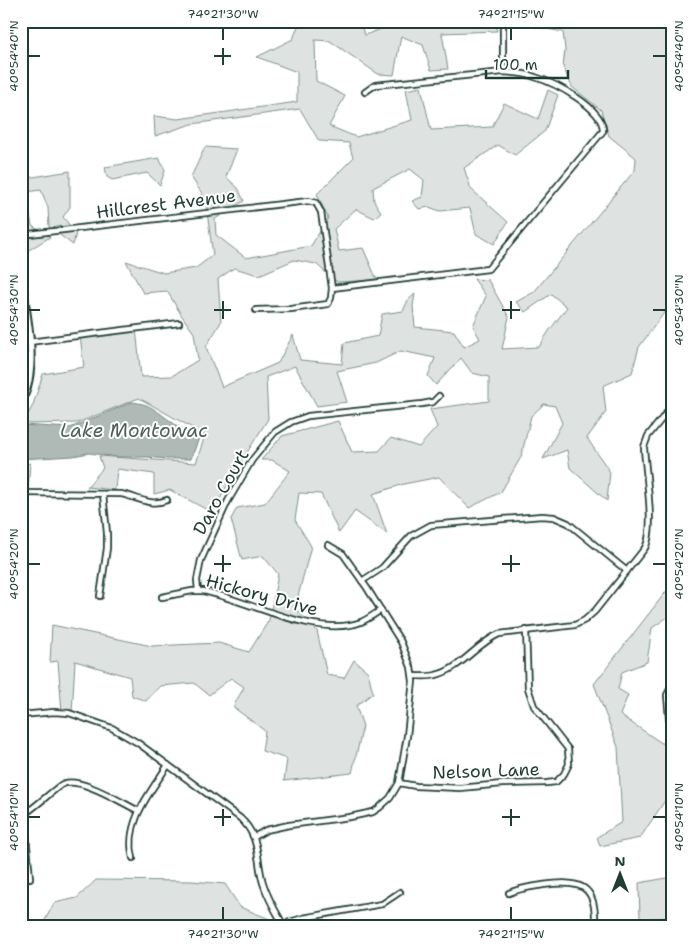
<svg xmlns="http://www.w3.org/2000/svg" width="693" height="947" viewBox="0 0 693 947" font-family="'Shantell Sans',sans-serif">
	<rect width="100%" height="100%" fill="#fff"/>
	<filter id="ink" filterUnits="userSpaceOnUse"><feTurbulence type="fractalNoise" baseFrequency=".02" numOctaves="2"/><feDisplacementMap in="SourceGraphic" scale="10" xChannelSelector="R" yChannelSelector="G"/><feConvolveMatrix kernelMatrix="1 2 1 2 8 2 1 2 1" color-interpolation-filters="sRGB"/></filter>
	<g filter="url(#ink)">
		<g fill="#dee3e2" stroke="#7e908b">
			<path d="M300,21h21l-2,4 40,-3 6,13 37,-14h31l2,3 18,-3h43l1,10 -55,2 6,36 -17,1 -8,-25 -22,-9 -7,39 -16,-1 -48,-33 -15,-1 1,41 29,15 -16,30 27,11 56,-17 -6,-30 15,-3 10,43 61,-3 12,-24 34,16 10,-29 10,5 -13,36 -30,24 -17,-10 -34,23 7,21 37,33 -14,22 -18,-10 -6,-26 -30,3 -11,-4 -10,2 -7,-8 10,-4 2,-17 -14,-11 -37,19 1,13 7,11 -7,6 -18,-9 -22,20 5,22 24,-3 14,32 -40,2 -21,-18 -22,-4 -35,15 -25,-7 -16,11 3,43 -15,25 16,40 56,-24 15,-28 7,25 42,4 2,-21 34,-7 4,-22 21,-3 5,-11 7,-6 -2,12 2,21 39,4 10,16 16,-8 -7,-13 13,-30 -12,-17 14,1 21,37 -7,32 37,-2 10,-16 18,-24 -16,-13 -26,18 -9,-10 18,-10 101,-122 1,-12 -27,-22 -8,-26 -29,-23 -9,-20 2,-17 -2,-18 -27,-5 11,-6h125v281l-33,45 -7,26 -29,13 3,26 -19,26 23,34 -3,29 -37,-33 -3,-18 -24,9 19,-36 -7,-17 -11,-2 -13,12 -10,41 -20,35 -32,16 -30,-31 -35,7 -31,10 14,40 -32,-23 -16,22 -18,-39 -22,-1 -4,27 16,26 -16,62 22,23 10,44 17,3 10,-18 14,12 5,21 -17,13 7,20 -11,47 -68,8 3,-22 -25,-8 3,-20 -32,-24 11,-20 -13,-9 -22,17 -15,-12 -34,3 -14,15 -14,-5 -2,-19 -55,-16 -3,52 -10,-1 -4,-51 -8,1 2,-37 100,21 67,-3 30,9 20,-32 9,-46 -15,-18 -21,4 -11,-41 6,-11 28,-5 25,-32 -18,-11h-11l21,-24 56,-15 14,31 27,-1 12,-13 28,9 18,-20 -7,-18 59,-8v-24l-17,-4 -11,-15 -25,27 -8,-9 7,-18 -34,-7 -25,12 -39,8 10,31 -30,4 -22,-40 -29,11 2,42 -37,59 -18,35 -43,-23 -16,4v-20l-37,-5 -2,21 -28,-3 16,-19 -4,-12 97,7 9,-28 -66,-37 -62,25 -54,1 10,-19 10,-31 41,-7 -4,-31 56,-8 5,49 31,-1 26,-16 -4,-27 -12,-17 -15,-25 -24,2 -17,-32 38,12 32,-5 17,-13 -8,-57 -14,-21 14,-30 32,2 -11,28 12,11 6,13 -29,18 1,16 30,23 65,-12 17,-28 -11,-24 36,-36 -4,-15 -30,-2 -19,-32 -108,15 -37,12 -1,-20 24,3 119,-17v-30l-40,-15 36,-18z"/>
			<path d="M159,158l6,12 -5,15 -13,-12 -35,7 -5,-3 -2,-10z"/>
			<path d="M70,171v36l-7,10 13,16 -3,12 -24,-18 -1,-19 -7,-18 -15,2 6,34 18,11 -26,16 -3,-18v-56z"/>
			<path d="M30,463l-2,28 -7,1v-27z"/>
			<path d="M672,584v30l-20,14 -5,34 -25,10 -4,17 10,6 -8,20 52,35v40l-32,48 -40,8 -3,-9 25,-15 -4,-75 -24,-63z"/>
			<path d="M672,877v40l-32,2 -1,-36z"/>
			<path d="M96,880l96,1 33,3 15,23 37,15 3,4h-238l12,-23 23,-5z"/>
		</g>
		<path fill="#afbab7" stroke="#758883" d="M132,402c7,1 14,2 20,6 14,8 29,25 46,25l1,5 -8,21h-23l-21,-2h-30l-28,-4 -16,3 -52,3v-34l49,3z"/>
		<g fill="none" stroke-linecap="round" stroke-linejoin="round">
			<defs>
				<g id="minor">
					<path d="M503,21v51"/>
					<path d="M21,235l287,-34 8,2 5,9 11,76"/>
					<path d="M256,310l35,-1 37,-5 3,-6 1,-10 156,-19 115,-138c1,-23 -48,-48 -68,-54 -10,-4 -21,-4 -32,-5l-128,13 -10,7"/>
					<path d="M29,342l150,-19"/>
					<path d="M21,493l100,1c17,3 28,13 46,6"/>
					<path d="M362,581l20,-13 29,-32 20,-11 111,-9 12,1 14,6 59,48"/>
					<path d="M198,591l-1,-11 4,-20 27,-59 24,-41 23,-28 16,-10 17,-6 114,-12 11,-2 6,-6"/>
					<path d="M100,596l7,-48v-15l-4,-39"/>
					<path d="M162,597l30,-6h11c45,9 114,48 158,31 7,-3 14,-8 20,-12"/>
					<path d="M413,676c8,0 16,1 23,-1 25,-6 40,-31 63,-41l76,-9 10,-5 10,-9 50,-63c11,-20 0,-76 -1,-101l4,-11 24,-30"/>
					<path d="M672,685l-5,10 5,58"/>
					<path d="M21,715l33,-3 15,1 43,15 26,15 102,75c21,19 16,41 23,65 5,16 13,29 21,43"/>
					<path d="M399,783l17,3 44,2 42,-4 45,-1 9,-1 8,-8 5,-10 -1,-15 -34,-43 -6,-18 -2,-58"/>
					<path d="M24,815l6,63"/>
					<path d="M21,816c14,-8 26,-21 40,-31 16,-11 61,18 78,26"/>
					<path d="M254,837l12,-7 23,-5 61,-8 23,-5 6,-4 11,-10 9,-15 8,-47 6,-55 -2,-14 -10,-25 -34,-54 -24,-34 -15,-9"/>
					<path d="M133,858c-9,-35 17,-65 35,-93"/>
					<path d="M509,893c11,-5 22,-6 34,-8 37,-5 54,-1 52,41"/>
					<path d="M283,924l20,-6 79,-14 18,-12"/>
				</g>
				<path id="secondary" d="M21,277c5,38 19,90 0,125"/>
			</defs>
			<use href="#minor" stroke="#1f3d34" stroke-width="8"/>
			<use href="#secondary" stroke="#1f3d34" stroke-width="10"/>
			<use href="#minor" stroke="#fff" stroke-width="4.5"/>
			<use href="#secondary" stroke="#fff" stroke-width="6"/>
		</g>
	</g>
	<path fill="none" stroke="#1f3d34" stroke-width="2" d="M223,28v12M511,28v12M223,48v17M28,56h12M214,56h17M653,56h13M223,301v18M511,301v18M28,310h12M214,310h17M502,310h18M653,310h13M223,555v17M511,555v17M28,564h12M214,564h17M502,564h18M653,564h13M223,809v17M511,809v17M28,817h12M214,817h17M502,817h18M653,817h13M223,907v13M511,907v13"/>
	<g text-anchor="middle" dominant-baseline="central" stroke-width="4" stroke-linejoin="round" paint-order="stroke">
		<g font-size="18" fill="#1f3d34" stroke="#fff">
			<text transform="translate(166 204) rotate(-7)">Hillcrest Avenue</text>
			<text transform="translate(221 492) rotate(-61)">Daro Court</text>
			<text transform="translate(262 595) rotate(15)">Hickory Drive</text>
			<text transform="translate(486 771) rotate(-2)">Nelson Lane</text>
		</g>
		<g font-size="19" font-style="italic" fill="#4a625b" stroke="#fff">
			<text x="134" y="430">Lake Montowac</text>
		</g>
	</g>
	<rect width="693" height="947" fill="none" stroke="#fff" stroke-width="55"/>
	<g transform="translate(620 874)" stroke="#ffffff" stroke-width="4" paint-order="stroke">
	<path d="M0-4L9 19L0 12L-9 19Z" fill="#1f3d34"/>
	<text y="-8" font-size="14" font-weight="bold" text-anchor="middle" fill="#1f3d34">N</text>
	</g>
	<path d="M486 70v8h82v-8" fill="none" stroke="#1f3d34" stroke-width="2.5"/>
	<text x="493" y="70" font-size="15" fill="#1f3d34" stroke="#ffffff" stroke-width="4" paint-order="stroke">100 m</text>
	<rect x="28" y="28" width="638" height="892" fill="none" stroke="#1f3d34" stroke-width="2"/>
	<g font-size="12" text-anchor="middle" fill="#1f3d34">
		<text x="223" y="18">74°21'30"W</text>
		<text x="511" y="18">74°21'15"W</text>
		<text transform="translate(14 56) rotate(-90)" y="4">40°54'40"N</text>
		<text transform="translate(679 56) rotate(-90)" y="4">40°54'40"N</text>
		<text transform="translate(14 310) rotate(-90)" y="4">40°54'30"N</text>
		<text transform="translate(679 310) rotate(-90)" y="4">40°54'30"N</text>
		<text transform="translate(14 564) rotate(-90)" y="4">40°54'20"N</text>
		<text transform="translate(679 564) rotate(-90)" y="4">40°54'20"N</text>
		<text transform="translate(14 817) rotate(-90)" y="4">40°54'10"N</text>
		<text transform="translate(679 817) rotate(-90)" y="4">40°54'10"N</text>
		<text x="223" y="938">74°21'30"W</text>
		<text x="511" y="938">74°21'15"W</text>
	</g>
</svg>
